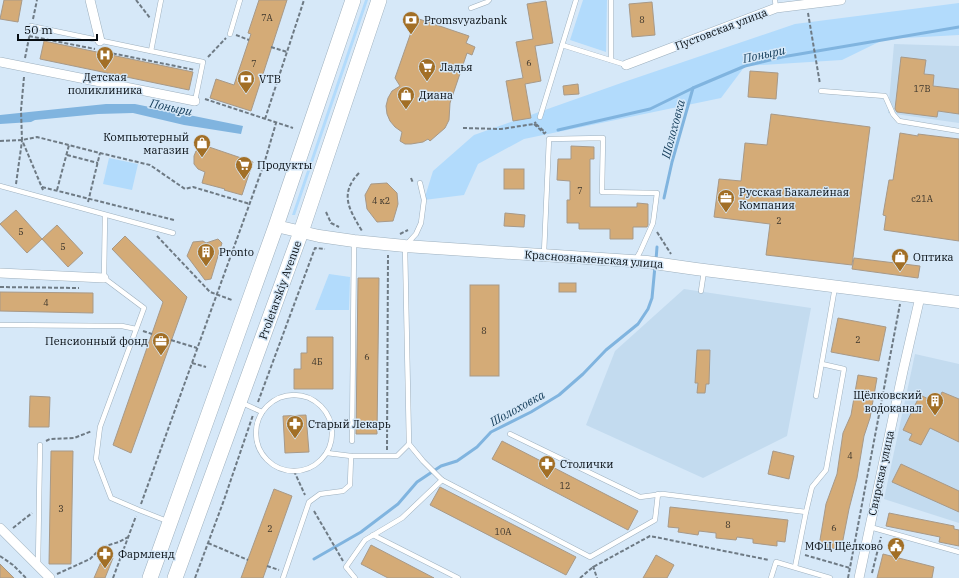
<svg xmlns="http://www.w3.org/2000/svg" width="959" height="578" viewBox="0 0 959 578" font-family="'IBM Plex Serif',serif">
	<rect width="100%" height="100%" fill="#d6e8f8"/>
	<g fill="#c3dbef">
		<path d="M894,44l65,2v77l-71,-10z"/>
		<path d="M684,289l127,19 -24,128 -84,42 -117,-53 29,-74z"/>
		<path d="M915,354l44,10v159l-75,-24z"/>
	</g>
	<g fill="#b2dbfc">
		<path d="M365,0h3l-73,215h-3z"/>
		<path d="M583,0h24l-1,52 -36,-12z"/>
		<path d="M959,3v32l-74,4 -43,21 -97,6 -24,32 -197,41 -46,25 -14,31 -40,5 9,-29 41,-36 150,-53 171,-58z"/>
		<path d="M109,158l29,6 -6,26 -29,-6z"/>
		<path d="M329,274l21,3 -1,33h-34z"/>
	</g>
	<path fill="#80b4df" d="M106,104h29l108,22 -2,8 -57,-9 -51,-12 -35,1 -63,6 -4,2 -31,2v-9z"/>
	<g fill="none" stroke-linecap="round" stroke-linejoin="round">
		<g stroke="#80b4df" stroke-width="3">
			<path d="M558,130l92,-21 43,-21 52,-22 37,-9 177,-30"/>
			<path d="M664,198l8,-36 21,-74"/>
			<path d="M656,260l1,-13"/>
			<path d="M314,559l47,-27 37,-28 19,-22 24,-16 16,-5 20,-14 14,-15 40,-20 28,-17 24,-21 23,-24 32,-26 10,-15 4,-11 3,-32"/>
		</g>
	</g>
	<g fill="#d4ab77" stroke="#a79988">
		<path d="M4,0h18l-4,22 -18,-3z"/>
		<path d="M259,0h28l-36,111 -41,-13 6,-19 18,6 17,-51 -3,-1z"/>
		<path d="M546,1l7,42 -18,3 6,35 -16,3 6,34 -18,3 -7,-40 17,-3 -7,-36 17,-3 -6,-35z"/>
		<path d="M652,2l3,33 -23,2 -3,-33z"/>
		<path d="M416,18l53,18 -3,7 9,4 -3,8 -5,-2 -17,50 -1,17 -4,8 -15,13 -2,-2 -5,3 -12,2h-6l-5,-3 2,-9 -7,-5 -5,-6 -3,-7 -1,-8 2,-8 4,-7 8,-5 -5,-8z"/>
		<path d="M44,41l149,31 -4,18 -149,-31z"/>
		<path d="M901,57l25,3 -2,14 10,1 -1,11 26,3v25l-21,-3 -1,6 -40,-5 -2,-3z"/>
		<path d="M750,71l28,2 -2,26 -28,-2z"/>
		<path d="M578,84l1,10 -15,1 -1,-9z"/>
		<path d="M771,114l99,13 -18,138 -86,-10 4,-31 -56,-7 5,-38 22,2 4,-38 22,2z"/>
		<path d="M900,133l18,3v-2l41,5v102l-75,-11 2,-14 -3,-1 6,-35h4z"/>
		<path d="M571,146l23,1v12h-4v48h47v-4l11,1v21l-1,2h-14v12h-23v-10h-31v-6h-12v-23h3v-19l-13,-1 1,-21h13z"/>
		<path d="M202,147h7l44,15 -11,33 -18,-5 1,-1 -23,-6 3,-11 -7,-3 -4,-5v-8l2,-5z"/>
		<rect x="504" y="169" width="20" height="20"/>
		<path d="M387,183l10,10 1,11 -2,7 -3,10 -16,1 -10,-13 -2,-14 6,-11z"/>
		<path d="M16,210l26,29 -15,14 -27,-29z"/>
		<path d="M505,213l20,2 -1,12 -20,-1z"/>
		<path d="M57,225l26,28 -15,14 -26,-28z"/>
		<path d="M125,236l62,61 -56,156 -18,-8 50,-143 -51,-53z"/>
		<path d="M218,239l4,4 -11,36 -6,1 -18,-24 6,-14 10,-1 3,2z"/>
		<path d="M854,258l66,8 -2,12 -66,-9z"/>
		<path d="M358,278h21l-2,156h-21z"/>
		<rect x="559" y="283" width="17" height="9"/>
		<rect x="470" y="285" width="29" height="91"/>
		<path d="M0,292l93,1v20l-93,-2z"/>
		<path d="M838,318l48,9 -7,34 -48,-9z"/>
		<path d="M307,337h26v52h-39v-20h7v-16h6z"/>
		<path d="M697,350h13l-1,34h-3l-1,9h-8l1,-10h-3z"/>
		<path d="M858,375l19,3 -7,40 -6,18 -7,42 -8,31 -8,41 -22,-4 7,-42 11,-30 6,-41 8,-18z"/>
		<path d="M942,392l17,7v43l-29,-14 -9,17 -12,-5 3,-6 -9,-4 17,-35 17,8z"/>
		<path d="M30,396l20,1 -1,30h-20z"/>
		<path d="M306,415l3,37 -24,1 -2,-37z"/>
		<path d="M502,441l136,70 -10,19 -136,-71z"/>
		<path d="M51,451h22l-2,113h-22z"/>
		<path d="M773,451l21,5 -5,23 -21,-5z"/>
		<path d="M901,464l58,27v21l-67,-30z"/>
		<path d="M440,487l136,70 -10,18 -136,-70z"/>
		<path d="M274,489l18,7 -29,82h-22z"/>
		<path d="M670,507l118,13 -3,22 -8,-1v5l-24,-3v-4l-16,-2 -1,3 -20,-2v-5l-17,-2 -1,4 -20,-3 1,-4 -11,-1z"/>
		<path d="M889,513l65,13v3l5,1v16l-20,-4 1,-5 -54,-11z"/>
		<path d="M371,545l63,33h-46l-27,-14z"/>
		<path d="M883,554l51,13 -2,11h-55z"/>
		<path d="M104,555l9,3 -8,20h-11z"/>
		<path d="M656,555l18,10 -7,13h-24z"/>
		<path d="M0,564l14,14h-14z"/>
	</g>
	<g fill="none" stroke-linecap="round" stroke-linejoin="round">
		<defs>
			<g id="service">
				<path d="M775,0l1,8"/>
				<path d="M471,8l16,-6 2,-2"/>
				<path d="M31,26l172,36 -8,39"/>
				<path d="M230,34l10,-34"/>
				<path d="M562,45l64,20"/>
				<path d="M151,51l10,-51"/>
				<path d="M611,60v-60"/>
				<path d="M821,91l64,5 8,18 6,7 60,10"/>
				<path d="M540,117l36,-117"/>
				<path d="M420,183l4,17 -3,23 -5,11 -11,12 4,198 14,17 19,19 148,77 65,-37 3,-26"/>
				<path d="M0,186l173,47"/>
				<path d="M105,215l-1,63 40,30 -44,119 -4,32 15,39 28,12 28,11"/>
				<path d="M544,253l5,-114 54,-1 -1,54 55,1 -4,30 -13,29 -4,7"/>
				<path d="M701,291l3,-20"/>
				<path d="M0,325l122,1 14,3"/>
				<circle cx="294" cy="433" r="38"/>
				<path d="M816,396l19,-109"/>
				<path d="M240,402l22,10"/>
				<path d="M510,434l130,63 23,-3 143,18"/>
				<path d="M352,441l2,-200"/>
				<path d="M351,456h46l12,-12"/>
				<path d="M870,527l89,25"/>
				<path d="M373,535l85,43"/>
				<path d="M38,565l2,-120"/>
				<path d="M795,567l11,-55 6,-25 14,-17 18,-101 -22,-5"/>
				<path d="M283,578l26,-76 11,-8 23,-3 7,-6 1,-29 -24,-3"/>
				<path d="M355,578l-9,-11 19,-27 37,-22 40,-38"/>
				<path d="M771,578l5,-16 54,16"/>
			</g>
			<g id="minor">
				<path d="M90,0l10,41"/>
				<path d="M0,62l195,39"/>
				<path d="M626,65l150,-57 65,-8"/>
				<path d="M0,273l104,5"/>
				<path d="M0,528l50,50"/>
				<path d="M859,578l44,-207 17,-74"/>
			</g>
			<path id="tertiary" d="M276,226l43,10 35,5 51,5 242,16 49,7 263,33"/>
			<g id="primary">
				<path d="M150,578l126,-352 77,-226"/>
				<path d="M175,578l126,-346 78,-232"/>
			</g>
		</defs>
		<use href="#service" stroke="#9eb0be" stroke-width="5.5"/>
		<use href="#minor" stroke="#9eb0be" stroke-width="10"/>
		<use href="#tertiary" stroke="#9eb0be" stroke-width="13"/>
		<use href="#primary" stroke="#9eb0be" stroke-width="16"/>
		<g stroke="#6e7a84" stroke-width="2" stroke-dasharray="4 2" stroke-linecap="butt">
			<path d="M136,0l14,18"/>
			<path d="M808,13l12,71"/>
			<path d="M33,19l4,-19"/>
			<path d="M236,35l13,5"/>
			<path d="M29,36l66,13"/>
			<path d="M271,47l16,5"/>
			<path d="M101,51l94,19"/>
			<path d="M208,57l18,-19"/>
			<path d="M25,58l5,-25"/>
			<path d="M24,77l-3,33 1,30 21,50"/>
			<path d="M205,99l88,29"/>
			<path d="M265,119l39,-119"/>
			<path d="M534,124l11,10"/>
			<path d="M536,124l10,9"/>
			<path d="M463,128l38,1 33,-5 2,-2"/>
			<path d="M0,141l22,-1 15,-3 63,16 50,12 35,24 8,-2 57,17"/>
			<path d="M67,155l31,8"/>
			<path d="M359,173c-20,21 -10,36 3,58"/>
			<path d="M411,178l2,5"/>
			<path d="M16,184l6,-43"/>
			<path d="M42,187l132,33"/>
			<path d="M57,190l12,-45"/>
			<path d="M88,202l12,-49"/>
			<path d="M326,212l5,11 8,4"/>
			<path d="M657,232l14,22"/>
			<path d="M400,234l8,-4"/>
			<path d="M157,236l53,56 22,8"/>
			<path d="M0,287l79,1"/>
			<path d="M143,331l9,3"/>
			<path d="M171,340l26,8"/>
			<path d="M192,363l14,4"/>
			<path d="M258,402l57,-154 10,1"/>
			<path d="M46,441l4,-2 24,-1 18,-7"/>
			<path d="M387,450l1,-195"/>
			<path d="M294,471l11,24"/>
			<path d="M141,504l123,-340 12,-41"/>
			<path d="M314,511l29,50"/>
			<path d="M13,528l19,-15"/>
			<path d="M208,543l40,17"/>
			<path d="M805,555l45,13"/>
			<path d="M0,556l13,9 13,13"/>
			<path d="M267,566l12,4"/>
			<path d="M593,566l4,12"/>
			<path d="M872,573l9,-36"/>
			<path d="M57,574l33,-15 12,-12 17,-5 9,-5"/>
			<path d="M113,578l23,-62"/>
			<path d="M195,578l29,-78 29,-85"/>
			<path d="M580,578l13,-11 57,-31 119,24"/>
			<path d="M848,578l52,-274"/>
		</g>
		<use href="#service" stroke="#fff" stroke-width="4.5"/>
		<use href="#minor" stroke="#fff" stroke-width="9"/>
		<use href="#tertiary" stroke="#fff" stroke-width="12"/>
		<use href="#primary" stroke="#fff" stroke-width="15"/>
	</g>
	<defs>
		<symbol id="bank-pin" viewBox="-11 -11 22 30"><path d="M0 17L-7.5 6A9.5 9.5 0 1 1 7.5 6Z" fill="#a26f26" stroke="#d6e8f8"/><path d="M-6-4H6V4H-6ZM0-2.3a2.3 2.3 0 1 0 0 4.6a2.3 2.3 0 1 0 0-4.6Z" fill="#fff"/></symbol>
		<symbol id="hospital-pin" viewBox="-11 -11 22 30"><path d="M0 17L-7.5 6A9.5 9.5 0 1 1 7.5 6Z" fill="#a26f26" stroke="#d6e8f8"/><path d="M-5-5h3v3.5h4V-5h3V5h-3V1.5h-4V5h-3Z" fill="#fff"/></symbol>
		<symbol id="supermarket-pin" viewBox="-11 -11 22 30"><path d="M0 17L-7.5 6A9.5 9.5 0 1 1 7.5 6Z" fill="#a26f26" stroke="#d6e8f8"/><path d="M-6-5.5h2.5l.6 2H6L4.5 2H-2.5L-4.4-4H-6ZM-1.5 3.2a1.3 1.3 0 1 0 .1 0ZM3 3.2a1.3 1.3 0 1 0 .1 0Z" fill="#fff"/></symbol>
		<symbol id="shop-pin" viewBox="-11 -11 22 30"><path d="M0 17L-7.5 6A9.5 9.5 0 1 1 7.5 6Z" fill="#a26f26" stroke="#d6e8f8"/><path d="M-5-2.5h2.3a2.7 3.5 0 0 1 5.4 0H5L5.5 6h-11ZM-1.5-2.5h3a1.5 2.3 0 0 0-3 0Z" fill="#fff"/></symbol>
		<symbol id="office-pin" viewBox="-11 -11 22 30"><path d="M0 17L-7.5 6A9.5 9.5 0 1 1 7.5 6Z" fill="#a26f26" stroke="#d6e8f8"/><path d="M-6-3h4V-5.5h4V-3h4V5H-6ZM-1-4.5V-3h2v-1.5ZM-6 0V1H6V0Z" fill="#fff"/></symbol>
		<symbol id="building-pin" viewBox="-11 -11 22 30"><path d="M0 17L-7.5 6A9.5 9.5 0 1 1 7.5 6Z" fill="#a26f26" stroke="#d6e8f8"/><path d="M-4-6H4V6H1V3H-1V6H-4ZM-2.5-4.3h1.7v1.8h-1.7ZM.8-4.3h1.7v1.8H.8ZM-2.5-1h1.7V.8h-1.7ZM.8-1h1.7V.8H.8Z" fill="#fff"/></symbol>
		<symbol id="pharmacy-pin" viewBox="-11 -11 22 30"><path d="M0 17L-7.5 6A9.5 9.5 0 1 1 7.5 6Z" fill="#a26f26" stroke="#d6e8f8"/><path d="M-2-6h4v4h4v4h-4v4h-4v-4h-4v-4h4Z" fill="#fff"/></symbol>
		<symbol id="civic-pin" viewBox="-11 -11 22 30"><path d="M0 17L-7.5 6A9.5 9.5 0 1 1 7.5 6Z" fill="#a26f26" stroke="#d6e8f8"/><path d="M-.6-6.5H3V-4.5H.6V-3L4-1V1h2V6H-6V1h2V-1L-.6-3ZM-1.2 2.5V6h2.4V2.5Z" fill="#fff"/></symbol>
	</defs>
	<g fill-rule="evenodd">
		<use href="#bank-pin" x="401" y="10" width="20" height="27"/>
		<use href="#hospital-pin" x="95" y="45" width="20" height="27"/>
		<use href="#supermarket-pin" x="417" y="57" width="20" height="27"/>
		<use href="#bank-pin" x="236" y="69" width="20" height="27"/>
		<use href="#shop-pin" x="396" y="85" width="20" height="27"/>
		<use href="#shop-pin" x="192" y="133" width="20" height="27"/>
		<use href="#supermarket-pin" x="234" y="155" width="20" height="27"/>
		<use href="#office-pin" x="716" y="188" width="20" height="27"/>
		<use href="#building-pin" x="196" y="242" width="20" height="27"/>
		<use href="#shop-pin" x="890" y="247" width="20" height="27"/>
		<use href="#office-pin" x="151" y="331" width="20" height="27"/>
		<use href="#building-pin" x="925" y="391" width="20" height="27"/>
		<use href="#pharmacy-pin" x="285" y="414" width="20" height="27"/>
		<use href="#pharmacy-pin" x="537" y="454" width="20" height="27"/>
		<use href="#civic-pin" x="886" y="536" width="20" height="27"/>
		<use href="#pharmacy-pin" x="95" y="544" width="20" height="27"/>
	</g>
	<g text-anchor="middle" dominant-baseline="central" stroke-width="3" stroke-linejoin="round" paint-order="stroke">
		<g font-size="9" fill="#3a342b">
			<text x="267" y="17">7А</text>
			<text x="642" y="19">8</text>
			<text x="529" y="62">6</text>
			<text x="254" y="63">7</text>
			<text x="922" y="88">17В</text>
			<text x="580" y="190">7</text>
			<text x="922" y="198">с21А</text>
			<text x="381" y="200">4 к2</text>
			<text x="779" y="220">2</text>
			<text x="21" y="231">5</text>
			<text x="63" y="246">5</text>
			<text x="46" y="302">4</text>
			<text x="484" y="330">8</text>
			<text x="858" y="339">2</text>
			<text x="367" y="356">6</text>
			<text x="317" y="361">4Б</text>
			<text x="850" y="455">4</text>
			<text x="565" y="485">12</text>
			<text x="61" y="508">3</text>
			<text x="728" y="524">8</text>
			<text x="834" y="527">6</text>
			<text x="270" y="528">2</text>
			<text x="503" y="531">10А</text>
		</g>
		<g font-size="11" fill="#070d12" stroke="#d6e8f8" text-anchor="start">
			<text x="424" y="20">Promsvyazbank</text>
			<text x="440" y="67">Ладья</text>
			<text x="105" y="77" text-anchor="middle">Детская<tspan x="105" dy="13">поликлиника</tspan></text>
			<text x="259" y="79">VTB</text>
			<text x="419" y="95">Диана</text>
			<text x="189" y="137" text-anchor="end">Компьютерный<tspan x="189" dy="13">магазин</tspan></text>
			<text x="257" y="165">Продукты</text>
			<text x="739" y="192">Русская Бакалейная<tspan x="739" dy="13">Компания</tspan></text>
			<text x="219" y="252">Pronto</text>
			<text x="913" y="257">Оптика</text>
			<text x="148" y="341" text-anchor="end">Пенсионный фонд</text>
			<text x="922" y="395" text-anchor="end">Щёлковский<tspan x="922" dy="13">водоканал</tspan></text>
			<text x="308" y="424">Старый Лекарь</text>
			<text x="560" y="464">Столички</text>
			<text x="883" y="546" text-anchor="end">МФЦ Щёлково</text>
			<text x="118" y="554">Фармленд</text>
		</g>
		<g font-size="11" fill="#070d12" stroke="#d6e8f8">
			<text transform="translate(721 29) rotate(-21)">Пустовская улица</text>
			<text transform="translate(594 259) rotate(4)">Краснознаменская улица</text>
			<text transform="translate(280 290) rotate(-70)">Proletarskiy Avenue</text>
			<text transform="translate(881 473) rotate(-78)">Свирская улица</text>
		</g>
		<g font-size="12" font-style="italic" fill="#18405d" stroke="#d6e8f8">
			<text transform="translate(764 54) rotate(-12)">Поныри</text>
			<text transform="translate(171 107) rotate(12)">Поныри</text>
			<text transform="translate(673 129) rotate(-75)">Шолоховка</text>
			<text transform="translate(517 408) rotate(-29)">Шолоховка</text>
		</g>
	</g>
	<path d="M18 34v6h79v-6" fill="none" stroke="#070d12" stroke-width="2"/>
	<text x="24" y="34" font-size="12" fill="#070d12" stroke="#d6e8f8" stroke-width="3" paint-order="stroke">50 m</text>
</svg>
